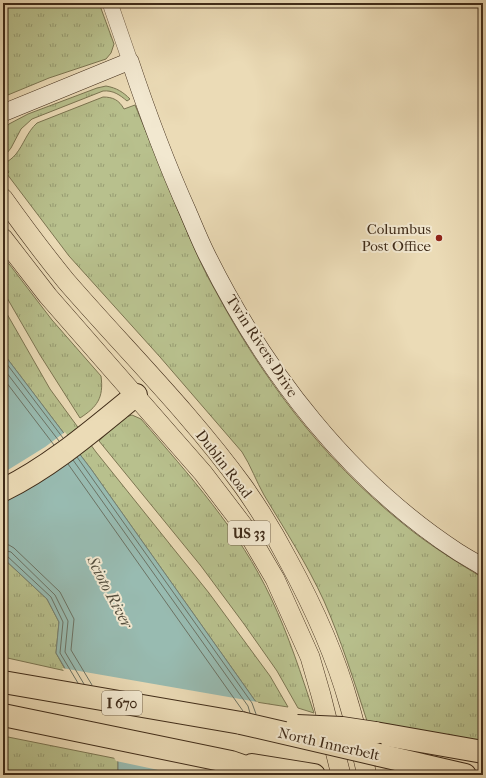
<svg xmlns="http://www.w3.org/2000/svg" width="486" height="778" viewBox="0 0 486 778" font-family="'IM FELL French Canon',serif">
	<defs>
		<pattern id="grass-tufts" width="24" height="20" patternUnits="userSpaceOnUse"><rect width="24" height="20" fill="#b8c08d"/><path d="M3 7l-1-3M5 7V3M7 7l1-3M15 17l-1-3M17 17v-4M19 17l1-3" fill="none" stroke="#979c72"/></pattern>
	</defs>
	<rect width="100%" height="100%" fill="#ebdbb6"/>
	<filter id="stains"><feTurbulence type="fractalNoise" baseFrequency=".005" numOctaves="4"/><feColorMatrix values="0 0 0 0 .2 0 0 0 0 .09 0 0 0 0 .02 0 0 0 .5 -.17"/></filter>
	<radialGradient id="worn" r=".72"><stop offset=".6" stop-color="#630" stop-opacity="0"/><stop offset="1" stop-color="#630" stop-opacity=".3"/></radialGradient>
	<g fill="url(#grass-tufts)" stroke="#7c7652">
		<path d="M3,3h96l15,41 -3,9 -5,6 -57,19 -46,19z"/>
		<path d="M106,86c11,2 17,6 24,13l-3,2c-7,-6 -14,-11 -24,-10l-71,28 -11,10 -10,19 -8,10v-27l6,-7 19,-10 69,-26z"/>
		<path d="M103,97c10,0 16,3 21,12l11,-4c14,34 28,68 42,103 12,28 23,56 38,82 47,88 108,169 186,232 25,21 54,39 82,56v165l-116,-22c-13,-40 -26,-81 -43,-120 -17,-37 -39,-71 -60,-106 -8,-14 -13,-29 -22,-43l-82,-95 -91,-101 -62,-82 2,-2 -5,-8c4,-3 8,-5 12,-10 8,-10 11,-22 21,-31z"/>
		<path d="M3,256l49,64 49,56c3,22 -4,31 -21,42l-40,-63 -37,-64z"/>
		<path d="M3,307l47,82 46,63 113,141 61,83 18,31 -32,-5 -165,-233 -88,-116z"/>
		<path d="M132,415l9,4c48,56 99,112 130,179 18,38 30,76 43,115l-16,-5 -21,-37 -33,-47 -43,-58 -102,-125 24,-23z"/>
		<path d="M3,558l44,41 12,23 -3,31 10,18 -63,-14z"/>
		<path d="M3,736l115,23v16h-115z"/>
	</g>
	<path fill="#98bbb1" stroke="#748174" d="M3,353l88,116 165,233 19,51 3,22h-160v-16l-62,-106 3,-31 -12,-23 -44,-41z"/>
	<g fill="#ebdbb6">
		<path d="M65,432l16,21 -32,23 -46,27v-30l42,-26z"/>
		<path d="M62,668l196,34 19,51 3,22h-98l-66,-14z"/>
	</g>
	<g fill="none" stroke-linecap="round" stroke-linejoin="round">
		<g stroke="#6c7364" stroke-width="1">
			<path d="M3,359l60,79"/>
			<path d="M3,368l56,73"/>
			<path d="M3,378l51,67"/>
			<path d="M77,457l175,246 4,11"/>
			<path d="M73,460l175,246 2,7"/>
			<path d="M68,464l175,247"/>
			<path d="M3,544l6,1 5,3 46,44 14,27 -3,31 21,35"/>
			<path d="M3,550l8,2 44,43 13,26 -3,31 19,32"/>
			<path d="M3,555l4,1 44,41 12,25 -3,31 18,30"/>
		</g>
		<defs>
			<path id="tertiary" d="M110,3l20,58"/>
			<path id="secondary" d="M3,113l127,-52c17,51 36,102 58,151 6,14 12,29 19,43 58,117 142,226 251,297 8,5 17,10 25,15"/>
			<g id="primary">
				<path d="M3,198c20,28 41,56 63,83 59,68 124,132 177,205 17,24 32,49 45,74 25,46 47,94 61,144 7,23 12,47 18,71"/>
				<path d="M3,238l45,58 155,177 42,55 30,51 35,78 11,38 20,80"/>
			</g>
			<g id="motorway">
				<path d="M3,490c49,-24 91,-61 133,-95"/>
				<path d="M3,682l238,41"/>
				<path d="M3,715l228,47 37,13"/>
				<path d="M375,733l108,19"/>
				<path d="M379,755l86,20"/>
				<path d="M252,765l62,10"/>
			</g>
		</defs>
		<use href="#tertiary" stroke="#6a5740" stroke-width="16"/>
		<use href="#secondary" stroke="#3f2b18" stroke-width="18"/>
		<use href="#primary" stroke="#3f2b18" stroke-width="20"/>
		<use href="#motorway" stroke="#3f2b18" stroke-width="24"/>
		<use href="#tertiary" stroke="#f2e8d0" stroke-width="15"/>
		<use href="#secondary" stroke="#f2e8d0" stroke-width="17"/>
		<use href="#primary" stroke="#ebdbb6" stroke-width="19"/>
		<use href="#motorway" stroke="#ebdbb6" stroke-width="22"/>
		<defs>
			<g id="motorway-bridge">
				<path d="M241,723l138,32"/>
				<path d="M297,726l45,2 33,5"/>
			</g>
		</defs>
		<use href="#motorway-bridge" stroke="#3f2b18" stroke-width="24" stroke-linecap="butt"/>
		<use href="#motorway-bridge" stroke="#ebdbb6" stroke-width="22"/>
	</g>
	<circle fill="#8f2418" stroke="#f2e8d0" stroke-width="1.5" cx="439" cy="238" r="4"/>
	<g text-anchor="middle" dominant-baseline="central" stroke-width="4" stroke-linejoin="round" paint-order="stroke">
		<g fill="#f2e8d0" stroke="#75644f" stroke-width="1">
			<rect x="228" y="521" width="42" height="24" rx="3"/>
			<rect x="102" y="691" width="40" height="24" rx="3"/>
		</g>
		<g font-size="14" font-weight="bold" fill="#3f2b18">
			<text x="249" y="533">US 33</text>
			<text x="122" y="703">I 670</text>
		</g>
		<g font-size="15" fill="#3f2b18" stroke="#f2e8d0" text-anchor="end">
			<text x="431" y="229">Columbus<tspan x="431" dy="17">Post Office</tspan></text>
		</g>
		<g font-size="15" fill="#3f2b18" stroke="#f2e8d0">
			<text transform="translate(262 346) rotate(57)">Twin Rivers Drive</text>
			<text transform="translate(224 464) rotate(52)">Dublin Road</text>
			<text transform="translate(329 744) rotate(13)">North Innerbelt</text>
		</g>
		<g font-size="16" font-style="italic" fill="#554f3e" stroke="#f2e8d0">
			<text transform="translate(110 592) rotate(62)">Scioto River</text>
		</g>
	</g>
	<rect width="486" height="778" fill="none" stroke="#ebdbb6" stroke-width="16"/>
	<rect x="4" y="4" width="478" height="770" fill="none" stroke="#3f2b18" stroke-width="2"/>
	<rect x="8" y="8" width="470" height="762" fill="none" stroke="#3f2b18"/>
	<rect width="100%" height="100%" filter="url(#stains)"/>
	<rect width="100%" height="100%" fill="url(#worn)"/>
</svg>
